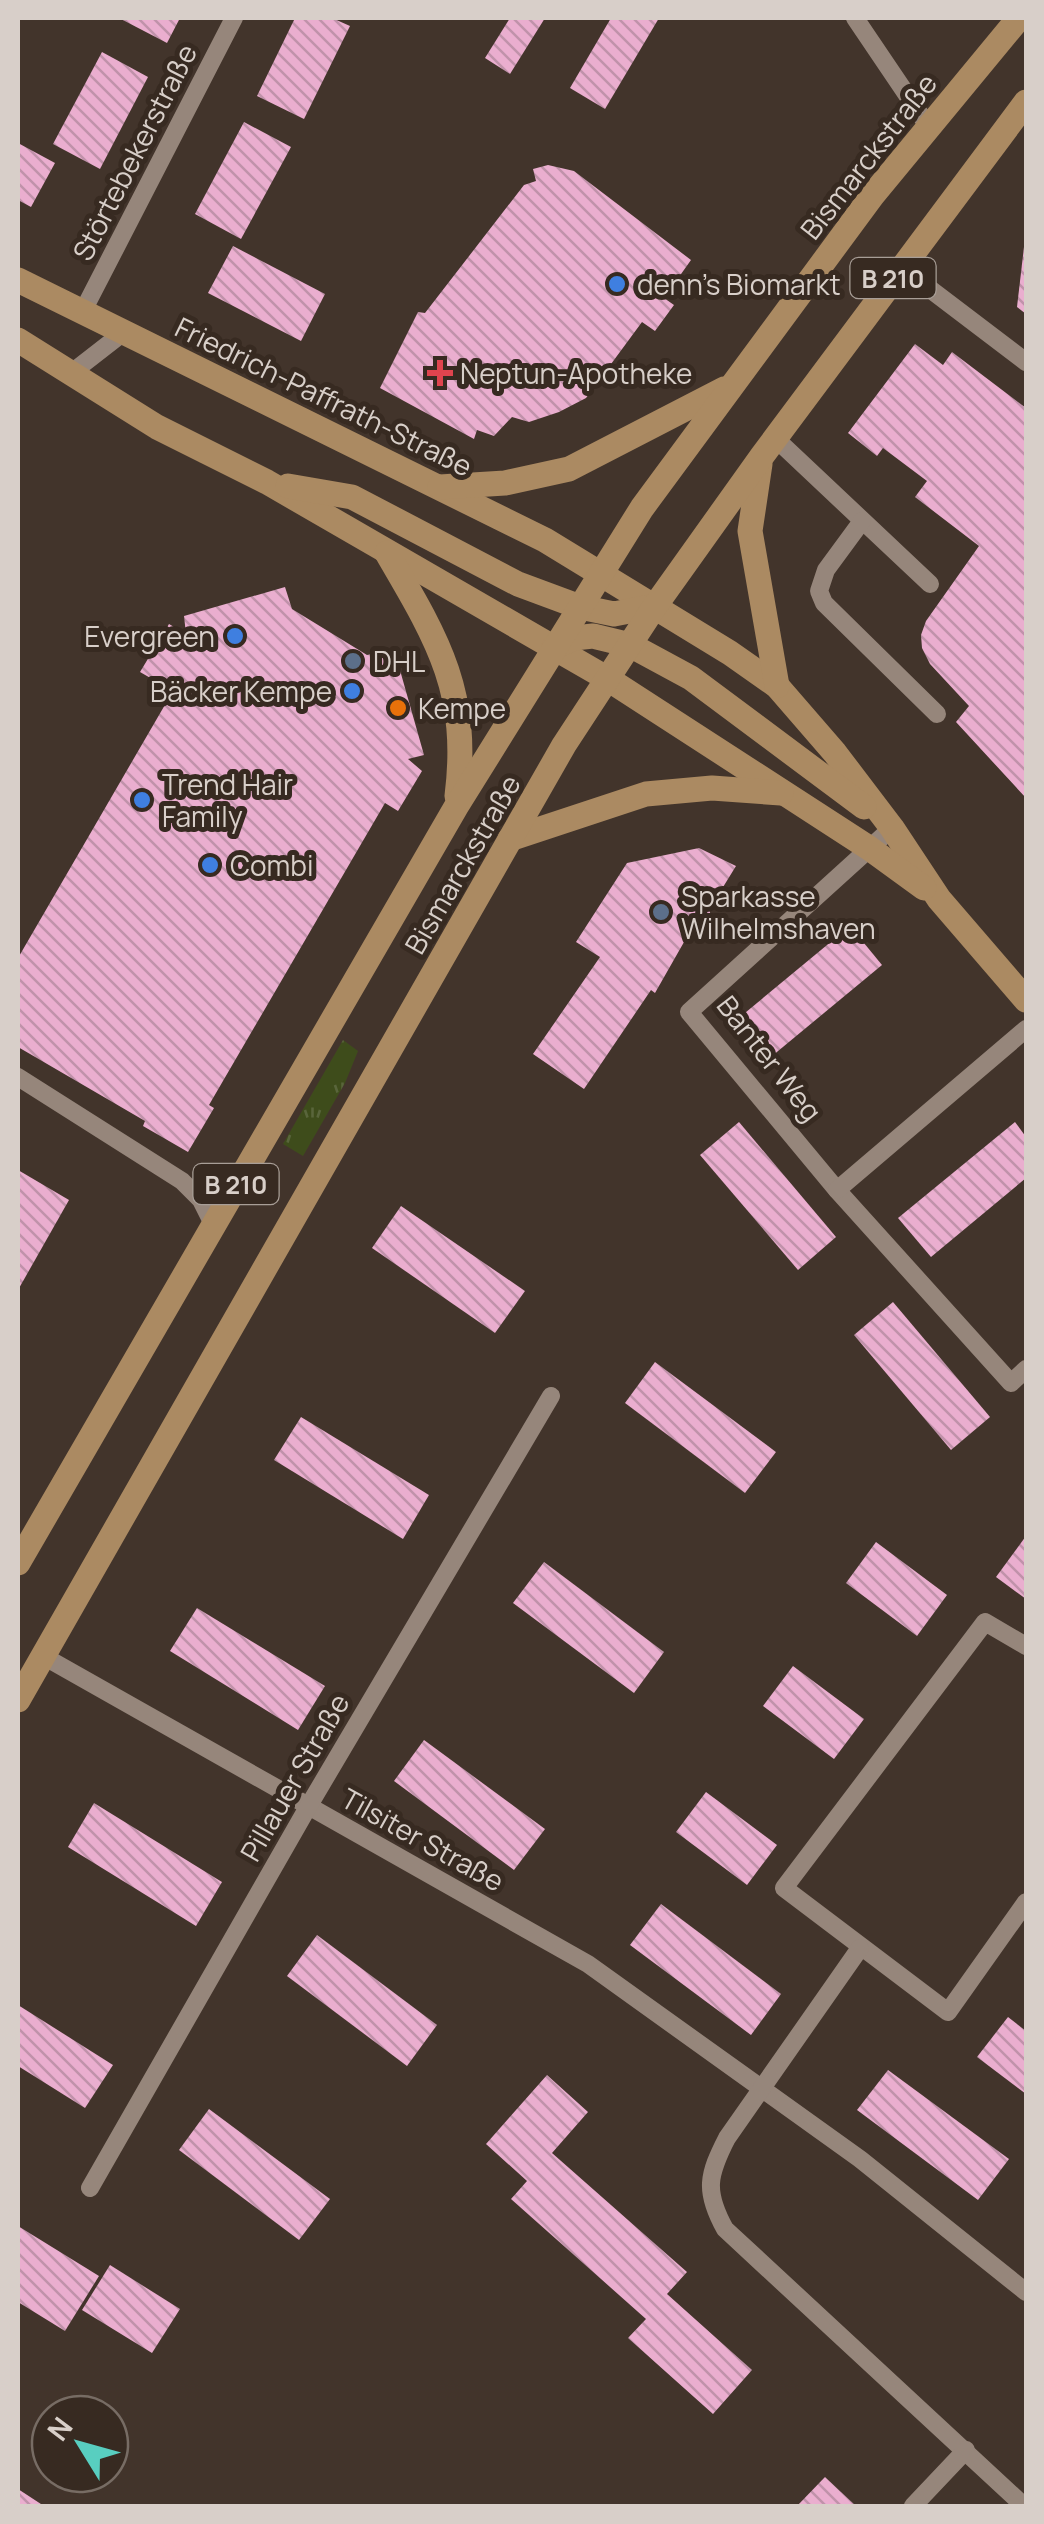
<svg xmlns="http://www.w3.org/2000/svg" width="1044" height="2524" viewBox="0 0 1044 2524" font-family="Manrope,sans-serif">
	<defs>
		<pattern id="grass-tufts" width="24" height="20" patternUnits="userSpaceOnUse" patternTransform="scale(2.5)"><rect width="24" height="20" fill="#3e4c1b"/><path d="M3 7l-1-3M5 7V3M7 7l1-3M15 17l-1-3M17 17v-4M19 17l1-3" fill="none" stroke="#59653b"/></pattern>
		<pattern id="building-back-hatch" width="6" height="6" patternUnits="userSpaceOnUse" patternTransform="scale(2.5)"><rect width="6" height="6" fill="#eaaecf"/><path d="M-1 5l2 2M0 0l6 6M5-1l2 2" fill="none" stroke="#c092aa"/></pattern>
	</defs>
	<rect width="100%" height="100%" fill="#42342b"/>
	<path fill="url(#grass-tufts)" d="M343,1040l15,11 -13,32 -42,73 -20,-12z"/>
	<g fill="url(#building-back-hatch)">
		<path d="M119,18h61l-13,25z"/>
		<path d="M295,18h37l18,8 -46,93 -47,-23z"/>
		<path d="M510,18h35l-35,56 -25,-16z"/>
		<path d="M611,18h48l-54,91 -35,-21z"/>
		<path d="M102,52l46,25 -48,92 -47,-25z"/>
		<path d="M244,122l47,25 -50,92 -46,-25z"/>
		<path d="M18,143l37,20 -24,44 -13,-7z"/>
		<path d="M548,165l26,6 117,89 -27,38 10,7 -19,26 -13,-9 -56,76 -27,14 -30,10 -17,-5 -18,19 -17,-6 -3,9 -94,-51 38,-76 7,1 99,-128 12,-4 -3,-12z"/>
		<path d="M233,246l92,48 -24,47 -93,-48z"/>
		<path d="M1024,247h2v67l-9,-7z"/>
		<path d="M915,344l28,21 9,-13 74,56v390l-70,-76 13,-16 -39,-42 -8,-16 -1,-13 5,-14 53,-75 -64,-49 12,-16 -44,-33 -6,8 -29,-23z"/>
		<path d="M285,587l7,22 75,46 27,-6 30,106 -16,4 14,12 -24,40 -13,-8 -176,302 5,3 -26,44 -45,-26 2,-5 -127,-74v-89l155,-267 -33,-19 29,-48 17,10 -2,-18z"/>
		<path d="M699,848l37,18 -16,26 -6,-4 -7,7 4,23 -19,10 -37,65 -4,-3 -67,99 -51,-35 67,-97 -24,-15 51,-79z"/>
		<path d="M850,926l32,39 -116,96 -32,-39z"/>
		<path d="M739,1122l97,115 -38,33 -98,-115z"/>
		<path d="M1015,1122l11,15v41l-95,79 -33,-39z"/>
		<path d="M18,1170l51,30 -51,90z"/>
		<path d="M401,1206l124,85 -30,42 -123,-85z"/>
		<path d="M893,1302l97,115 -39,33 -97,-115z"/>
		<path d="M655,1362l121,90 -31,41 -120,-90z"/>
		<path d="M301,1417l128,78 -26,44 -129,-79z"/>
		<path d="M1026,1536v63l-30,-22z"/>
		<path d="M876,1542l71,53 -30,41 -71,-53z"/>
		<path d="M544,1562l120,90 -30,41 -121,-90z"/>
		<path d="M197,1608l128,78 -27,44 -128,-79z"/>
		<path d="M793,1666l71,53 -30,40 -71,-53z"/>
		<path d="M424,1740l121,89 -31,41 -120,-89z"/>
		<path d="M706,1792l71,53 -30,40 -71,-53z"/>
		<path d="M94,1803l128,79 -26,44 -128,-79z"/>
		<path d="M661,1904l120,90 -30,41 -121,-90z"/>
		<path d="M317,1935l120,90 -30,41 -120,-90z"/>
		<path d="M18,2005l95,60 -28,43 -67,-42z"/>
		<path d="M1008,2017l18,14v63l-49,-37z"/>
		<path d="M888,2070l121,89 -31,41 -121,-90z"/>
		<path d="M547,2075l41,37 -36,41 135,119 -20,22 85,76 -39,44 -85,-76 18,-19 -135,-120 16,-18 -41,-37z"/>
		<path d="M209,2109l121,90 -31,41 -120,-90z"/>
		<path d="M18,2226l81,50 -34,55 -47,-29z"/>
		<path d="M110,2265l70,44 -28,44 -70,-43z"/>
		<path d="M825,2477l31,29h-59z"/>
		<path d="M18,2489l26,17h-26z"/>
	</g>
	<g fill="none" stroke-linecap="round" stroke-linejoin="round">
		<g stroke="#96867b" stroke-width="18">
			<path d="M855,18l73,108"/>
			<path d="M901,267l125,95"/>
			<path d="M83,311l151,-293"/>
			<path d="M70,374l54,-42"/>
			<path d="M775,438l155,146"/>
			<path d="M862,521l-36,49 -7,21 5,12 113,111"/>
			<path d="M892,828l-203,184 148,178 174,193 15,-14"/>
			<path d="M18,1077l164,104 19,19 12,24"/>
			<path d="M837,1190l189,-161"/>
			<path d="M1026,1646l-41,-24 -201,266 164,124 78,-110"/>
			<path d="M43,1656l545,308 272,195 166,133"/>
			<path d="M860,1948l-133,190c-19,37 -23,53 -2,91l299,277"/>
			<path d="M90,2188l218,-381 243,-411"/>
			<path d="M913,2506l53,-56"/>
		</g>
		<g stroke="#ab8a62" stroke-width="25">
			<path d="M18,280l527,260 185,113 47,33 58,67 57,75 47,71 87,101"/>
			<path d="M18,340l139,87 110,55 341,197 261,169 55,40"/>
			<path d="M760,464l-10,67 27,155"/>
			<path d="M288,486l64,11 166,87 62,23 34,7 41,-8"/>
			<path d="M440,487l65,-4 64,-14 155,-80"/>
			<path d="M387,553c51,87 83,139 70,243"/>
			<path d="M554,647l20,-9 19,-2 37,9 61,33 173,129"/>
			<path d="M510,839l136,-45 66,-6 69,5"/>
			<path d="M18,1563l438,-756 186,-299 230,-312 147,-178"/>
			<path d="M18,1700l546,-955 91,-139 107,-150 264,-354"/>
		</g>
	</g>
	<g fill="#3f7fe0" stroke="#372a21" stroke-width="4">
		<circle cx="617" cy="284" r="10"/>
		<circle cx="235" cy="636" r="10"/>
		<circle cx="352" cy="691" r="10"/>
		<circle cx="142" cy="800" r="10"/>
		<circle cx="210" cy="865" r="10"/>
	</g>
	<path fill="#e0444e" stroke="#372a21" stroke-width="4" d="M435 358h10v10h10v10h-10v10h-10v-10h-10v-10h10z"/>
	<g fill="#5c6f8a" stroke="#372a21" stroke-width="4">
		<circle cx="353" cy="661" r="10"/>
		<circle cx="661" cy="912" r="10"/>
	</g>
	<circle fill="#e8710a" stroke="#372a21" stroke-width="4" cx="398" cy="708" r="10"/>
	<g text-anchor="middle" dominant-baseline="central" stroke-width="10" stroke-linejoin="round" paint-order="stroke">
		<g fill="#372a21" stroke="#a89e97" stroke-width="2.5">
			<rect x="850.5" y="258" width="85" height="40" rx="8"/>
			<rect x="193.5" y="1164" width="85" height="40" rx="8"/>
		</g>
		<g font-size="25" font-weight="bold" fill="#d8cfc9">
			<text x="893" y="278">B 210</text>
			<text x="236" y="1184">B 210</text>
		</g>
		<g font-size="28" fill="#d8cfc9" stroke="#372a21">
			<text transform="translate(134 152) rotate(-63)">Störtebekerstraße</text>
			<text transform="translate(868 156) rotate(-52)">Bismarckstraße</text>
			<text transform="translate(324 396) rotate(26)">Friedrich-Paffrath-Straße</text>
			<text transform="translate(462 864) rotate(-60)">Bismarckstraße</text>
			<text transform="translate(770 1058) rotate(52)">Banter Weg</text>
			<text transform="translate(294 1777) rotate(-60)">Pillauer Straße</text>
			<text transform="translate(423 1839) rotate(29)">Tilsiter Straße</text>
		</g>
		<g font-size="28" fill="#d8cfc9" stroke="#372a21" text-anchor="start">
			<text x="637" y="284">denn's Biomarkt</text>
			<text x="460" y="373">Neptun-Apotheke</text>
			<text x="215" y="636" text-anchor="end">Evergreen</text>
			<text x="373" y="661">DHL</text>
			<text x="332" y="691" text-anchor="end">Bäcker Kempe</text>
			<text x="418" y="708">Kempe</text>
			<text x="162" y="784">Trend Hair<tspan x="162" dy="32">Family</tspan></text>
			<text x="230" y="865">Combi</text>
			<text x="681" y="896">Sparkasse<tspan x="681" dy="32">Wilhelmshaven</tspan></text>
		</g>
	</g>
	<rect width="1044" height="2524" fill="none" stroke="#d8cfc9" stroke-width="40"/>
	<g transform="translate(80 2444) rotate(307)"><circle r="48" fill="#372a21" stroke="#776c64" stroke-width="2.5"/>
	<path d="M0-8L18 38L0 25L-18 38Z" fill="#58cec0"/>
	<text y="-15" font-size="28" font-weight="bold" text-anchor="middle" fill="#d8cfc9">N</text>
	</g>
</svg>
